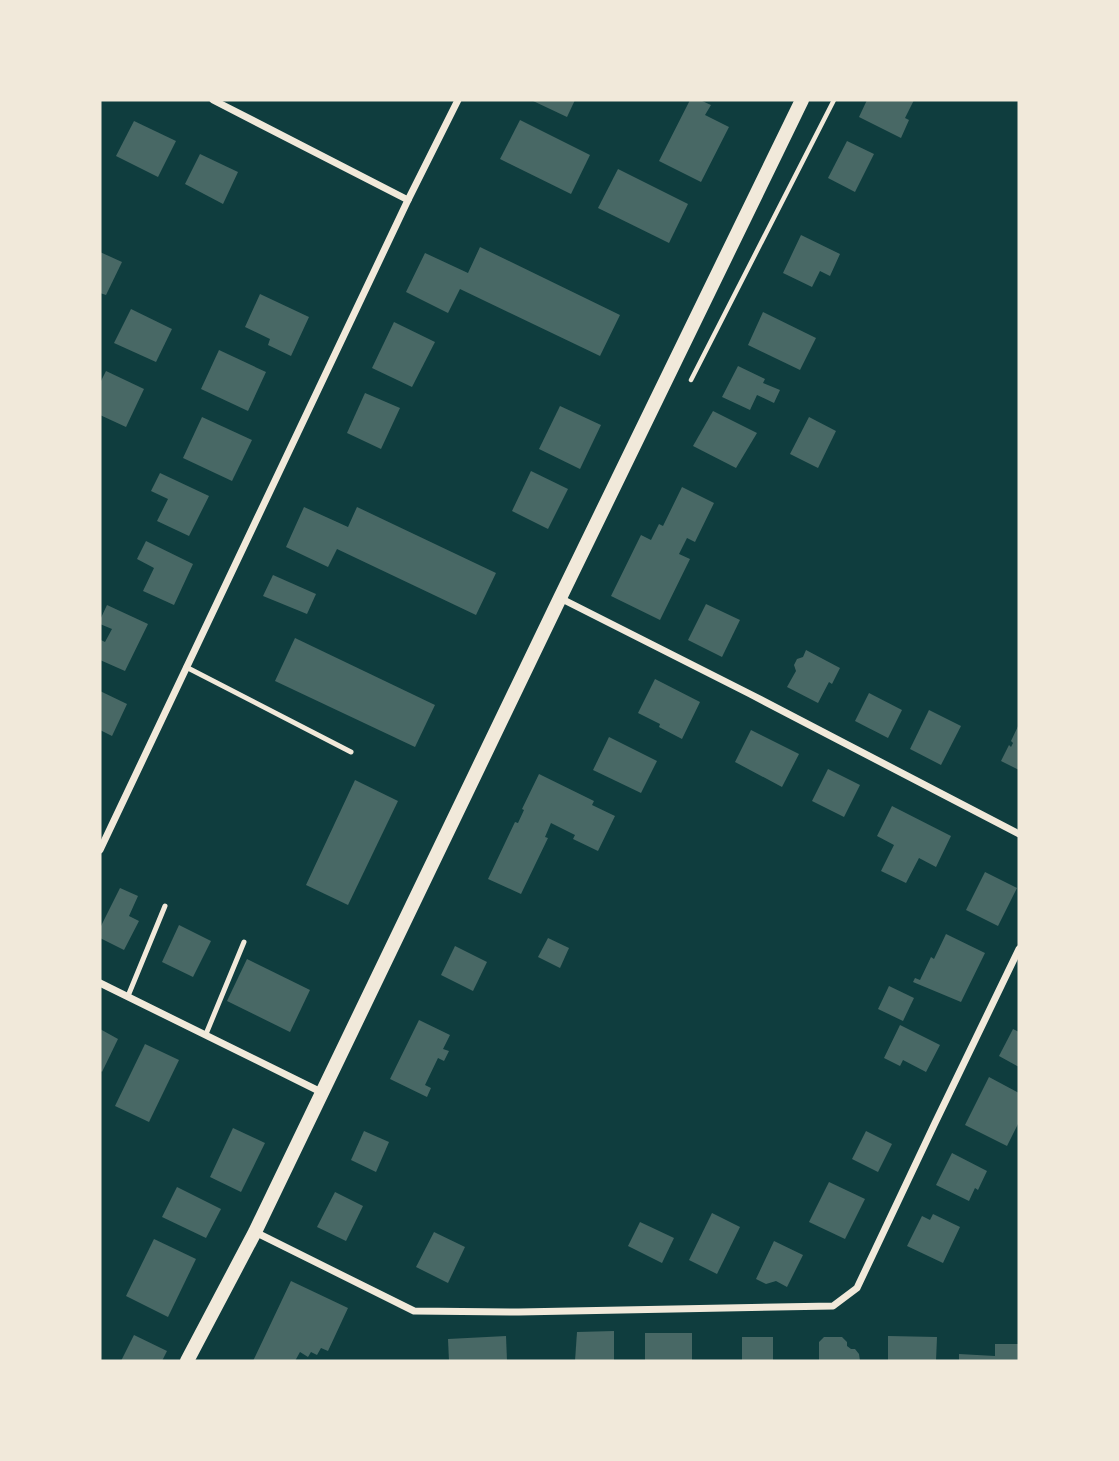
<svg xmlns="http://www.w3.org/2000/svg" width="1119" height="1461" viewBox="0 0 1119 1461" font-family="'Sofia Sans Condensed',sans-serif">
	<rect width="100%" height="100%" fill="#0f3d3e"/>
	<g fill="#486865">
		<path d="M531,100h44l-8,17z"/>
		<path d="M690,100h10l11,5 -6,10 24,12 -28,55 -42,-21z"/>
		<path d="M867,100h47l-9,18 4,2 -8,18 -42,-21z"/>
		<path d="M520,120l70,35 -19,39 -71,-35z"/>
		<path d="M134,121l42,20 -18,36 -42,-21z"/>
		<path d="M847,141l27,13 -19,38 -27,-14z"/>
		<path d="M200,154l38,18 -15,32 -38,-20z"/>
		<path d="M618,169l70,35 -19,39 -71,-35z"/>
		<path d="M801,235l39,19 -10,22 -10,-5 -8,16 -29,-14z"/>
		<path d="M480,247l140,68 -20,41 -140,-67 -12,24 -42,-21 19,-39 43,20z"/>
		<path d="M100,252l22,10 -16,33 -6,-2z"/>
		<path d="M260,294l49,23 -18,39 -23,-11 2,-6 -25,-12z"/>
		<path d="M131,309l41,20 -16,33 -42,-19z"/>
		<path d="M763,312l53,26 -16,32 -52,-25z"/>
		<path d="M394,322l41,20 -23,45 -40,-19z"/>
		<path d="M219,350l47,22 -18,39 -47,-22z"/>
		<path d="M738,366l27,13 -2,4 17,7 -6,13 -17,-8 -7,15 -28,-13z"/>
		<path d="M106,371l38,18 -18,38 -26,-12v-32z"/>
		<path d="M365,393l35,15 -19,41 -34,-16z"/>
		<path d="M560,406l41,19 -21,44 -41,-20z"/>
		<path d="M713,411l44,22 -21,35 -43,-22z"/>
		<path d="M202,417l50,23 -20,41 -49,-23z"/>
		<path d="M809,417l27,14 -18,37 -28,-14z"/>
		<path d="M531,471l37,18 -20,40 -36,-18z"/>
		<path d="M160,473l49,23 -20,40 -32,-15 11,-22 -17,-8z"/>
		<path d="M682,487l32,16 -19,39 -8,-4 -8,16 11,5 -30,61 -49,-24 30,-61 10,5 8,-16 4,2z"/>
		<path d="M304,507l44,20 9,-20 139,66 -20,42 -139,-66 -9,18 -42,-20z"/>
		<path d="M146,541l47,23 -19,41 -31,-14 11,-23 -17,-9z"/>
		<path d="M273,575l43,19 -9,20 -44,-18z"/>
		<path d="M706,604l34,16 -18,37 -34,-17z"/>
		<path d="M107,605l41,19 -23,47 -25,-11v-17l1,-3 4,2 7,-13 -12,-5v-4z"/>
		<path d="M295,638l140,67 -20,42 -140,-66z"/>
		<path d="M806,650l34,18 -8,16 -3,-2 -11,21 -31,-16 9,-16 -2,-6 3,-6 6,-2z"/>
		<path d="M655,679l45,23 -18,37 -23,-12 1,-3 -22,-11z"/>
		<path d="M100,691l27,13 -15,32 -12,-6z"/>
		<path d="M869,693l33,17 -14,28 -33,-17z"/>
		<path d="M929,710l32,16 -20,39 -31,-16z"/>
		<path d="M1019,724v46l-18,-9 8,-16 2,2 2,-4 -2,-2z"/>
		<path d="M751,730l48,24 -17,33 -47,-25z"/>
		<path d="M609,737l48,24 -16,32 -48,-23z"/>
		<path d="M828,769l32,16 -16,32 -32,-16z"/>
		<path d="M539,774l55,27 -2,4 23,11 -17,35 -25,-12 2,-4 -24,-12 -6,14 3,1 -27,56 -33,-15 27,-57 3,1 6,-13 -2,-1z"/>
		<path d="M355,780l43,21 -50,104 -42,-20z"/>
		<path d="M892,806l59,30 -15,31 -17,-9 -13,25 -25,-12 13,-26 -17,-9z"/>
		<path d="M985,872l32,16 -19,38 -32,-16z"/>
		<path d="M120,888l18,8 -9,20 10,5 -15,29 -24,-12v-10z"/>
		<path d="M179,925l32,16 -18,36 -31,-15z"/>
		<path d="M946,934l39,19 -24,49 -48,-20 2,-4 5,2 11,-23 3,2z"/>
		<path d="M548,938l21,10 -9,20 -22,-11z"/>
		<path d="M455,946l32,16 -14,29 -32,-16z"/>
		<path d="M247,959l63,31 -20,42 -63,-31z"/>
		<path d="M889,986l25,12 -11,23 -25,-12z"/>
		<path d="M419,1020l31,15 -7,14 6,2 -5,10 -6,-3 -13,27 6,3 -4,9 -37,-18z"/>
		<path d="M900,1025l40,20 -14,27 -23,-12 -3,6 -16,-8z"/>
		<path d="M100,1029l18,10 -16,33 -2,-2z"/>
		<path d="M1013,1029l6,3v35l-20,-11z"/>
		<path d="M145,1044l34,16 -30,62 -34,-16z"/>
		<path d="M989,1077l30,16v32l-1,-1 -11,22 -42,-21z"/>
		<path d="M233,1128l32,15 -24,49 -31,-15z"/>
		<path d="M364,1131l25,11 -13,30 -25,-12z"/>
		<path d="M866,1131l26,13 -14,28 -26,-13z"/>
		<path d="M952,1153l35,18 -9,19 -3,-2 -6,13 -33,-16z"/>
		<path d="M829,1182l36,17 -20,40 -36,-17z"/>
		<path d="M177,1187l44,22 -15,29 -44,-21z"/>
		<path d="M335,1192l28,14 -17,35 -29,-14z"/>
		<path d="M712,1213l28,14 -23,47 -28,-14z"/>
		<path d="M933,1214l27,13 -17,36 -36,-17 15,-30 8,4z"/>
		<path d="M640,1222l34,16 -12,25 -34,-17z"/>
		<path d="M434,1232l31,15 -17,36 -32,-16z"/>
		<path d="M154,1239l42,20 -28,58 -42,-21z"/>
		<path d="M774,1241l29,14 -16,32 -11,-6 -10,3 -10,-5z"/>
		<path d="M291,1281l57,27 -20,43 -7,-3 -4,7 -6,-3 -3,5 -8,-5 -5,9h-42z"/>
		<path d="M614,1331v30h-39l2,-29z"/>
		<rect x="645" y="1333" width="47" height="28"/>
		<path d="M134,1335l33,16 -5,10h-41z"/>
		<path d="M506,1336l1,25h-58l-1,-22z"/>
		<path d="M888,1336l49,1 -1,24h-48z"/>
		<rect x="742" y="1337" width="31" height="24"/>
		<path d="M824,1337h18l5,5v4l4,3h4l4,5 1,7h-41v-19z"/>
		<path d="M995,1344h24v17h-60v-7l36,2z"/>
	</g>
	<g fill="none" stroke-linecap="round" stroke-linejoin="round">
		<path stroke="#f1e9da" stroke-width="4.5" d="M691,380l143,-280"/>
		<g stroke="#f1e9da" stroke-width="5">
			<path d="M186,667l165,85"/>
			<path d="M128,996l37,-90"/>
			<path d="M206,1034l38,-92"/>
		</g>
		<g stroke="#f1e9da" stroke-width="7">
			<path d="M213,100l195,100"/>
			<path d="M560,598l190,96 269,140"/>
			<path d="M100,850l308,-650 50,-100"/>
			<path d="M100,983l221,109"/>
			<path d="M255,1232l159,79 105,1 314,-6 24,-18 78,-165 84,-174"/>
		</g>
		<path stroke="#f1e9da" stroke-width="14" d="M187,1361l68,-129 305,-634 242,-498"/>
	</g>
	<rect width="1119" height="1461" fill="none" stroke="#f1e9da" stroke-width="203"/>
</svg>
